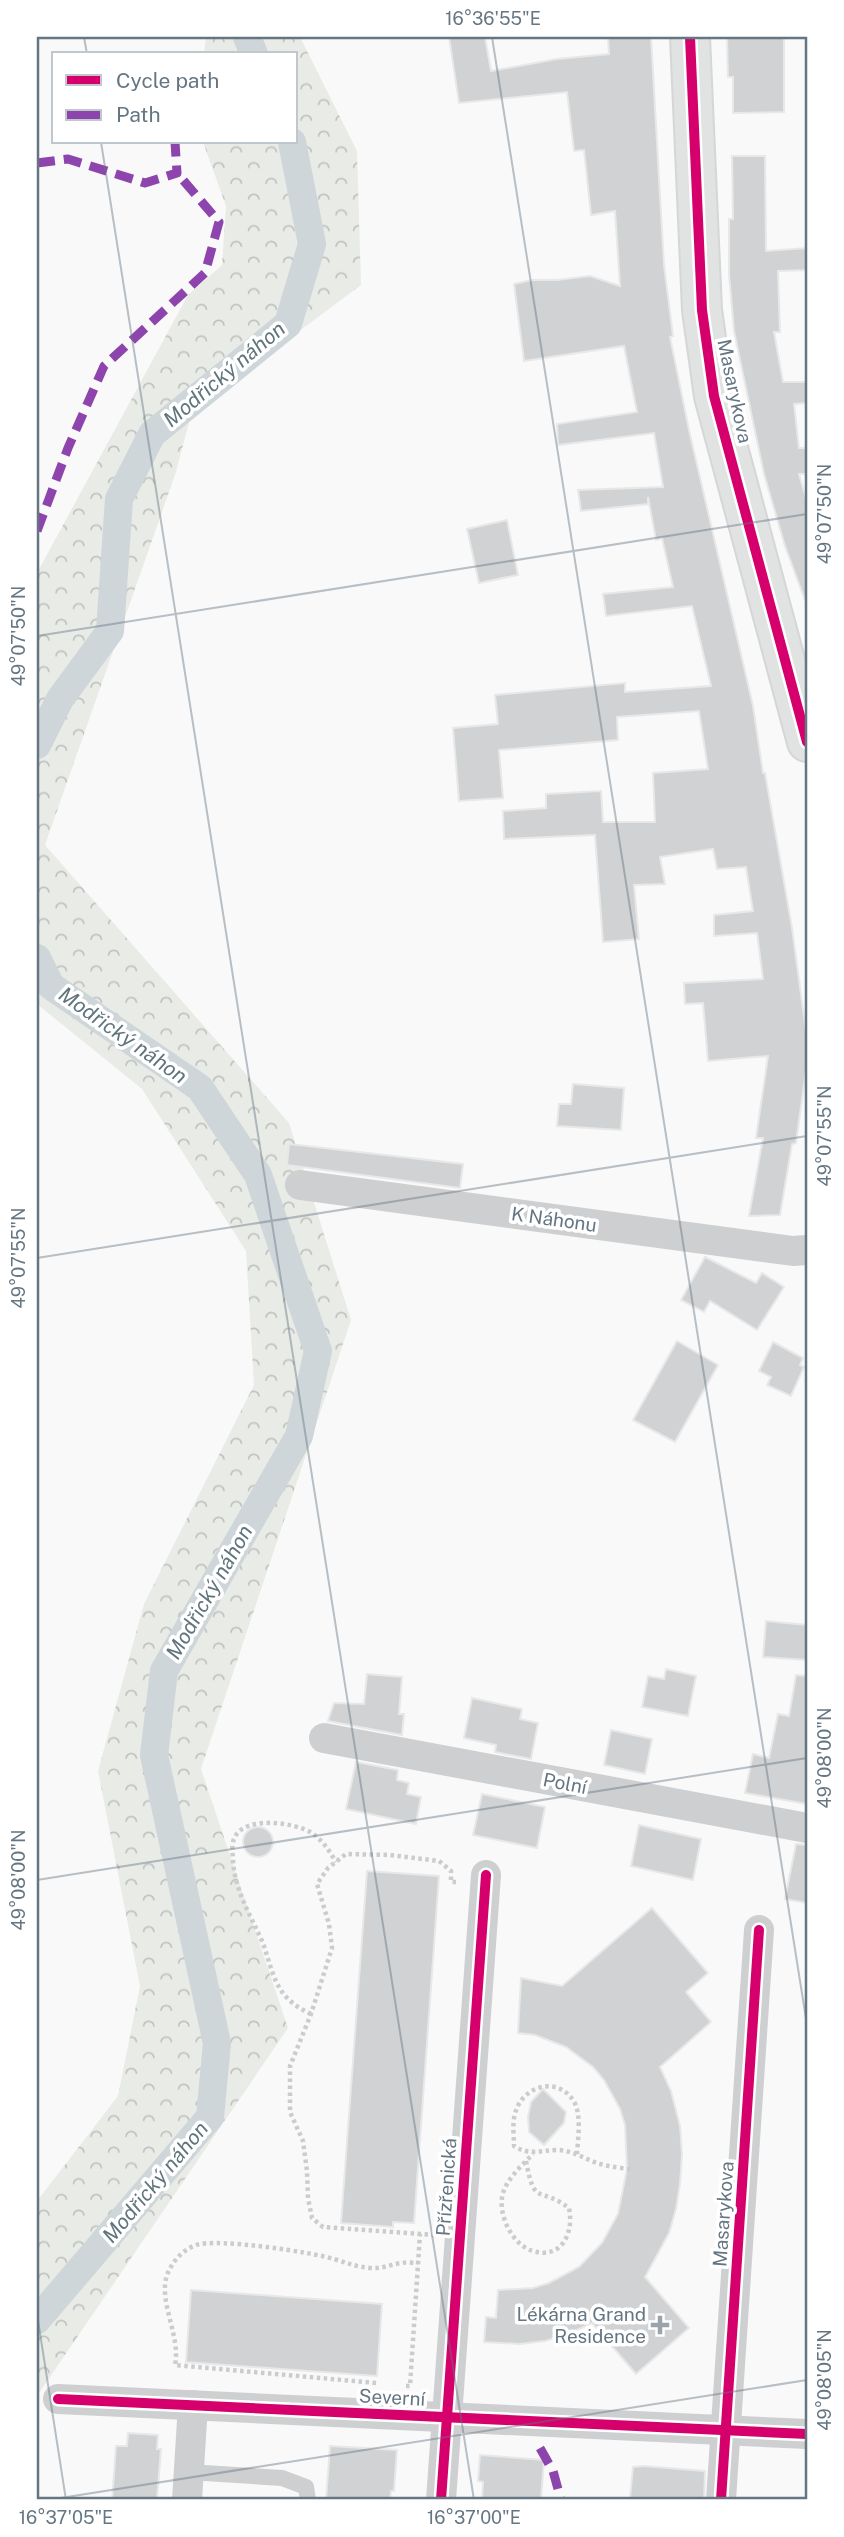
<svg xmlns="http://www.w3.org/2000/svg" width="844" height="2537" viewBox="0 0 844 2537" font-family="'Public Sans',sans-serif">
	<defs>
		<pattern id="forest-crowns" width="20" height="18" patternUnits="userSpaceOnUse" patternTransform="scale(1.75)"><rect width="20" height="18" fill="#e8ebe6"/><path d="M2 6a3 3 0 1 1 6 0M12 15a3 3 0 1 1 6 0" fill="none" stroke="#c0c3c0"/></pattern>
	</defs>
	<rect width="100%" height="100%" fill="#f9f9f9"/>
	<path fill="url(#forest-crowns)" d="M206,37h94l57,114 4,134 -169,126 -16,61 -131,373 244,278 62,197 -150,449 87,259 -251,368v-195l81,-105 22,-110 -42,-215 46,-167 110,-219 -8,-134 -104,-162 -105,-85v-431l151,-278 34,-30 4,-59 -23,-64h93v-88h-92z"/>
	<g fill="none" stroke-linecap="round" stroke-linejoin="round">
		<g stroke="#ced6d9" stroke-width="28">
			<path d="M247,37l7,17"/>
			<path d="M37,745l23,-46 50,-68 9,-132 33,-65 136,-110 24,-80 -20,-102"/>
			<path d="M37,958l14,28 149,102 58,87 60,176 -19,85 -135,235 -10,84 63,288 -7,74 -173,203"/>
		</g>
	</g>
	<g fill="#d0d2d3" stroke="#e8e8e8" stroke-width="2">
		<path d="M449,37h36l6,34 66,-12 52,-5 -1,-17h43l13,228 9,71 -3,1 19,93 64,276 10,67h2l27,155 15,111v24l-11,80 -4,1 -12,71 -31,1 14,-78h-7l12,-82 -60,5 -5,-58 -18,1 -1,-21 79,-4 -6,-46 -43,3v-21l39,-4 -7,-44 -29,2 -4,-20 -53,8 5,27 -31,1 5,54 -36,3 -8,-107 -91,4 -1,-28 43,-3v-14l55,-3 2,31h52l-2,-49 55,-4 -9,-58 -82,6 1,23 -119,10 4,48 -44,3 -6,-73 45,-4 -3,-29 130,-12v9l86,-6 -19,-80 -86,10 -3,-22 70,-7 -11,-49 -6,2 -8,-43v7l-67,7 -3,-21 85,-3 -9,-54 -96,12 -1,-21 80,-12 -13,-66 -100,15 -10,-77 18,-4h25l33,-4 30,10 -5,-75 -24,4 -7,-65 -10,1 -7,-59 -108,11z"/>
		<path d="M727,37h57v75l-51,1v-36h-5z"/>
		<path d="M732,156h33l1,95 41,-3v22l-29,1 2,61h-6l9,50h24v21l-13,1 5,44h8v26h-8l8,28v98h-2l-20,-54 -21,-72 -30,-143 -5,-57v-55h4z"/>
		<path d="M507,520l11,55 -39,8 -12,-54z"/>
		<path d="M573,1084l51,4 -3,42 -64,-4 2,-22h12z"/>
		<path d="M289,1144l174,20 -3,24 -173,-23z"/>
		<path d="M705,1257l51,26 6,-10 22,14 -27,43 -47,-29 -6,11 -23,-12z"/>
		<path d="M677,1341l41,24 -43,77 -42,-22z"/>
		<path d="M773,1342l30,16 -3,7 4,2 -13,29 -24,-11 4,-8 -12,-6z"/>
		<path d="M766,1621l41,4v35l-44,-3z"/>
		<path d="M666,1669l30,7 -8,40 -46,-9 6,-31 16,3z"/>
		<path d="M367,1674l35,3 -3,37h5l-2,21 -74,-14 6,-18 30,1z"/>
		<path d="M796,1675l11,1v128l-62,-11 8,-39 16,4 9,-44 11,2z"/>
		<path d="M472,1698l50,11 -2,10 18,4 -7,36 -36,-7 1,-7 -32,-7z"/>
		<path d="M611,1730l41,9 -7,35 -41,-9z"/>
		<path d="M356,1762l42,8 -1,10 12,3 -2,11 14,3 -5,27 -70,-15z"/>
		<path d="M482,1794l63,13 -8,41 -64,-13z"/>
		<path d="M639,1825l62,14 -8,41 -62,-14z"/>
		<circle cx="258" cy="1842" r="15"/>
		<path d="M796,1844l11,1v58l-22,-4z"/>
		<path d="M367,1871l72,5 -25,347 -21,-1v5l-52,-4z"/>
		<path d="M652,1908l56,65 -22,19 25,30 -51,45 11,24 9,35 2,28 -2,30 -4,25 -7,24 -24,44 44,51 -53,46 -44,-51 -24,11 -23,7 -25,3 -36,-2 2,-25 10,1 2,-28 35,-2 16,-5 30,-16 23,-24 16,-29 9,-45 -2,-44 -5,-16 -16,-29 -11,-13 -27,-20 -31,-12 -17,-2 3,-55 41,8z"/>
		<path d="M543,2089l23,23 -2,11 -20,22 -15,-13 -1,-15 3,-15z"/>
		<path d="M191,2290l191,14 -5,72 -191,-14z"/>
		<path d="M128,2433l30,2 -1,14h4l-4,51h-45l4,-54h11z"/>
		<path d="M330,2446l67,4 -3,41h-3l-1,9h-64z"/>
		<path d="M480,2455l64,5 -3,40h-59l1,-18 -5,-1z"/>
		<path d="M643,2466l62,5 -1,29 -74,-2 3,-31z"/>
	</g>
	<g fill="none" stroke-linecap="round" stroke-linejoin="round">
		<defs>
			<path id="secondary" d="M690,37l12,273 12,86 93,346"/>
		</defs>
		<use href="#secondary" stroke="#d5d6d7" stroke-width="42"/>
		<g stroke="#cbcccd" stroke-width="4.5" stroke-dasharray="3.5 3.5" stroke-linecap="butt">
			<path d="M311,2014c-13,-6 -25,-14 -32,-27 -8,-14 -11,-31 -17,-46 -12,-27 -27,-50 -29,-80 0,-6 -2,-16 1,-22 9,-24 60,-17 78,-6 11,8 17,17 24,29"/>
			<path d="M577,2154c1,-16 5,-41 -4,-54 -17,-25 -52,-13 -58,14 -3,10 -1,22 -1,32 16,10 26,4 43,4 16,0 29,10 43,14 11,3 23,4 33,6"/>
			<path d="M526,2161c9,47 12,24 43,47 5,23 -6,52 -36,43 -21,-6 -36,-37 -30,-58 4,-14 20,-29 30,-39"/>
			<path d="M435,2235l-112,-8 -11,-9 -4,-20 -1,-27 -4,-30 -13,-29v-46l21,-52 21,-66 -3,-24 -12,-40 11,-16 18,-14 44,1 49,6 12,10v11h7"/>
			<path d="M376,2383l-201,-18c6,-29 -17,-63 -8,-90 5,-13 15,-25 29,-30 21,-7 115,7 138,14 13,4 23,8 37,9 11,1 20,-4 31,-5 5,-1 11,0 16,0"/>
			<path d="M406,2386h4l10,-152"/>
		</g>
		<path stroke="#cecfd0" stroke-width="16" d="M189,2472l93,6 24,9 2,13"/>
		<g stroke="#cecfd0" stroke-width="30">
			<path d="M300,1185l493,66 14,-1"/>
			<path d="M324,1738l483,90"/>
			<path d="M58,2399l749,35"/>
			<path d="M187,2500l6,-95"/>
			<path d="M441,2500l45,-625"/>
			<path d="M721,2500l38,-570"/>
		</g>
		<use href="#secondary" stroke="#e1e2e2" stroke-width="38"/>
		<g stroke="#8e44ad" stroke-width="9" stroke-dasharray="18 9" stroke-linecap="butt">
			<path d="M37,163l31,-4 77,24 32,-10 -2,-31"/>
			<path d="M37,531l31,-83 36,-82 101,-93 14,-51 -42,-49"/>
			<path d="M540,2448l13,23 8,29"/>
		</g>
		<defs>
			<g id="cycleway">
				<path d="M690,37l12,273 12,86 93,346"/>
				<path d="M58,2399l749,35"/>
				<path d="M441,2500l45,-625"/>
				<path d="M721,2500l38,-570"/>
			</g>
		</defs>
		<use href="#cycleway" stroke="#fff" stroke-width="15"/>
		<use href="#cycleway" stroke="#d6006c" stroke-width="10"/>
	</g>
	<path fill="none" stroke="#657683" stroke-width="2" stroke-opacity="0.45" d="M84,37l3,17M492,37l315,1988M101,142l373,2358M37,636l770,-122M37,1258l770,-122M37,1880l770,-122M37,2314l29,186M48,2500l759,-120"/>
	<path fill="#99a4ac" stroke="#fff" stroke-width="2.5" d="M656.5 2314.5h7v7h7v7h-7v7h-7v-7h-7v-7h7z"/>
	<g text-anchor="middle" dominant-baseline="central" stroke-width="7" stroke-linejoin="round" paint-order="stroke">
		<g font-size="19" fill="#657683" stroke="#fff">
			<text transform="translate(735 391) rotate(78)">Masarykova</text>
			<text transform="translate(554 1219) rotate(8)">K Náhonu</text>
			<text transform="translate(565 1783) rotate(11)">Polní</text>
			<text transform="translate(446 2187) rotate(-86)">Přízřenická</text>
			<text transform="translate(723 2214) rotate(-86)">Masarykova</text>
			<text transform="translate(392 2397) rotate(3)">Severní</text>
		</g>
		<g font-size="19" fill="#657683" stroke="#fff" text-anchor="end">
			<text x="646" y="2314">Lékárna Grand<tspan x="646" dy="22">Residence</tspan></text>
		</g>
		<g font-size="21" font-style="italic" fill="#60757c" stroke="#fff">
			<text transform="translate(224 374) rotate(-40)">Modřický náhon</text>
			<text transform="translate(123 1035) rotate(35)">Modřický náhon</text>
			<text transform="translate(209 1592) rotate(-60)">Modřický náhon</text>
			<text transform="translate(155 2182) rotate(-50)">Modřický náhon</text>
		</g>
	</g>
	<rect width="844" height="2537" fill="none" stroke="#ffffff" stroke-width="77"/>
	<rect x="52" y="52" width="245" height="91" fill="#ffffff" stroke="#c1c8cd" stroke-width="2"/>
	<rect x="66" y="75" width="35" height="10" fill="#d6006c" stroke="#c1c8cd" stroke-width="2"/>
	<text x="116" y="88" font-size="21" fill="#657683">Cycle path</text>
	<rect x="66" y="110" width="35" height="10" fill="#8e44ad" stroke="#c1c8cd" stroke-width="2"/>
	<text x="116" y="122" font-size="21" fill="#657683">Path</text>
	<rect x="38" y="38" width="768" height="2460" fill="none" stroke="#657683" stroke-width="2.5"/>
	<g font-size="18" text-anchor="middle" fill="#657683">
		<text x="493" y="25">16°36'55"E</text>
		<text transform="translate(825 514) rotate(-90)" y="6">49°07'50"N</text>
		<text transform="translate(19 636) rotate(-90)" y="6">49°07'50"N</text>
		<text transform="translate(825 1136) rotate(-90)" y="6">49°07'55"N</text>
		<text transform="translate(19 1258) rotate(-90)" y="6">49°07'55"N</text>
		<text transform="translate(825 1758) rotate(-90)" y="6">49°08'00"N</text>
		<text transform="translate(19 1880) rotate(-90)" y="6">49°08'00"N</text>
		<text transform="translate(825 2380) rotate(-90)" y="6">49°08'05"N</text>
		<text x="66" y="2524">16°37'05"E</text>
		<text x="474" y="2524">16°37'00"E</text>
	</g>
</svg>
